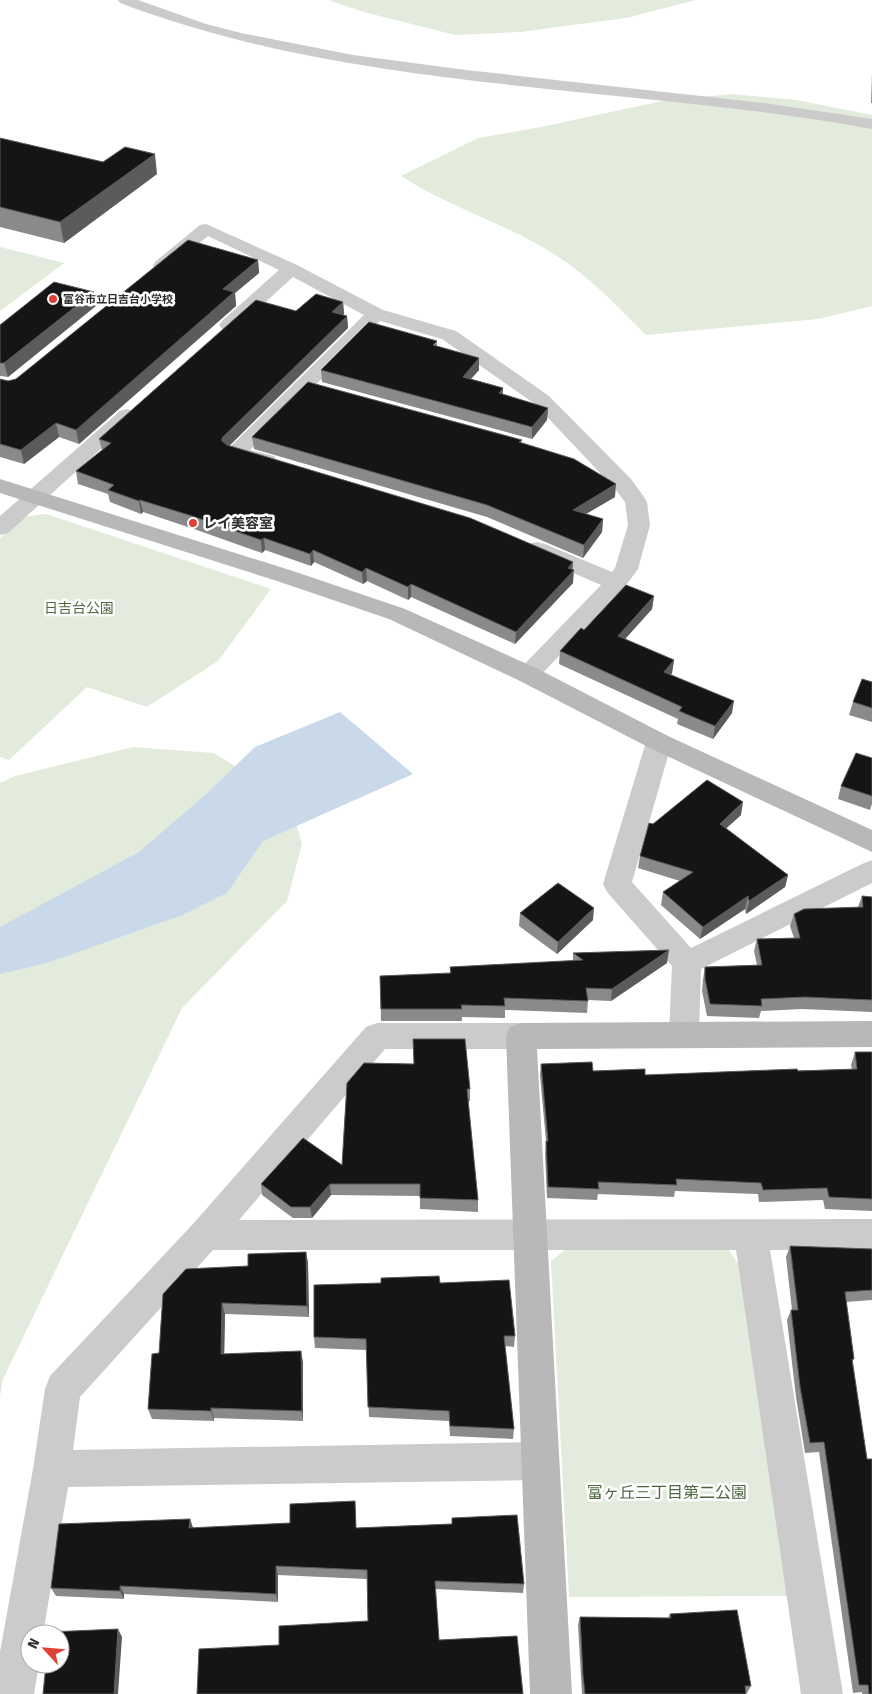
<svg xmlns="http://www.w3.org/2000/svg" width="872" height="1694" viewBox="0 0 872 1694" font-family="'Fira Sans','Noto Sans JP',sans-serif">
	<rect width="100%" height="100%" fill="#fff"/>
	<g fill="#e2ebdc">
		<path d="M328,0h368l-70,18 -106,14 -65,3 -91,-23z"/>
		<path d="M732,94l64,6 76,15v191l-54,13 -172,16c-28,-28 -55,-57 -89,-79 -49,-32 -107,-48 -156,-80l77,-38 63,-11 126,-27z"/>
		<path d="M0,247l64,16 -64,48z"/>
		<path d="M46,514l225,75 -53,72 -71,46 -60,-20 -78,73 -9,-3v-219l23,-21z"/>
		<path d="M133,747l80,6 55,32 25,28 9,31 -15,57 -105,107 -179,371 -3,17v-613l15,-7z"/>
		<path d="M569,1247h158l11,17 50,332 -219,1 -18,-336z"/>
	</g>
	<path fill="#c9d9ea" d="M340,712l73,62 -150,67 -36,52 -42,21 -135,48 -50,12v-47l139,-75 65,-56 51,-49z"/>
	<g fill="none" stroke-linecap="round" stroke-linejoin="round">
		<g fill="#cbcbcb" fill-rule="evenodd">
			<path d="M118,0h20l68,24 35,9 112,22 113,15 298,33 108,16v10c-250,-46 -512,-35 -752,-126z"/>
			<path d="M206,224l91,41 86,45 73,21 93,65 82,83 13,18 3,5 3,23 -12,44 -14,19 -88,92 -9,2 -9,-2 -3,-6 86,-89 -72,-31 -3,-5 3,-5 8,-2 8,2 67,28 3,-4 13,-43 -3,-23 -10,-13 -80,-85 -93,-65 -62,-18 -130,129 24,6 3,5 -3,5 -8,1 -37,-11 -4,-4 4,-4 135,-133 -71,-38 -57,52 -7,2 -7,-2 -3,-4 3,-4 57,-51 -71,-34 -40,33 -6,1 -6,-1 -3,-4 3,-4 44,-36z"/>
			<path d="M127,409l7,2 3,4 -3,4 -126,114 -8,2v-19l120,-105z"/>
			<path d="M659,733l9,3 4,6 -40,140 59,66 171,-84 10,-4v23l-171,86 -2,65 -4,9 -11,4 -11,-4 -4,-9 3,-68 -65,-74 -4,-8 43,-142 4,-6z"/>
			<path d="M377,1023h144l11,4 4,9 -4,9 -11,4h-136l-146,171 633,-1v30l-102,1 73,444h-42l-65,-444h-523l-133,147 -7,53 467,-8 13,6 6,13 -6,13 -13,6 -472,7 -25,147h-13v30h9l-5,30h-34v-42l33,-183 12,-80 5,-13 143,-152 173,-197z"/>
		</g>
		<g fill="#b8b8b8" fill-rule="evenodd">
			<path d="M0,479l293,92 112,38 131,59 132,68 204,94v22l-222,-104 -132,-68 -129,-61 -112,-38 -277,-88z"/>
			<path d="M872,1021v26l-335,2 35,645h-42l-24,-658 4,-9 11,-4z"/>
		</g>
	</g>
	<g fill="#8a8a8a">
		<path d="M872,73v30h-1z"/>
		<path d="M0,138l103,24 54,12 -93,69 -64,-16z"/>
		<path d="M258,260l1,13 -24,20 1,13 -157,138 -20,-7 -35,27 -24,-7v-78l8,2 8,-2z"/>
		<path d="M343,302l1,12 -1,1 4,1 1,12 -119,118 344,116 -1,7 1,14 -58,61 -104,-47 -3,3 -41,-19 -4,3 -49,-22 -3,4 -46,-16 -3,3 -68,-24 -51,-17 -2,2 -31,-12 -2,-8 -30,-10 -2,-13 26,-21 -3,-11 197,-128z"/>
		<path d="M97,305l-89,72 -8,-1v-51z"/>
		<path d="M437,341v5l42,12v12l-8,9 32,9v7l45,13 -1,12 -15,19 -210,-57 -1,-12z"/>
		<path d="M252,437l270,3 -1,3 94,54 -29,17 17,5 -1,13 -19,26 -96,-41 -233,-68z"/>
		<path d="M654,596l-2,13 -27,30 49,21 -2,13 -1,2 61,38 -19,26 -36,-15 1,-5 -119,-55 1,-13 24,-21z"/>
		<path d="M872,682v40l-23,-7 4,-13z"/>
		<path d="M872,758v46l-2,6 -32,-11 3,-13z"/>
		<path d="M741,815l-15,13 62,47 -3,12 -39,27 -1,-5 -45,30 -39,-34 2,-13 17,-11 -42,-13 2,-12 13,-32z"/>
		<path d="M862,896l10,1v115l-70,-3 -41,2 -2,7 -52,-2 -5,-25 1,-12 2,-12 52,-2 -3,-14 3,-12 37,-1 -4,-12 4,-12 64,-7z"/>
		<path d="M520,913l73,7 -36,34 -38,-28z"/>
		<path d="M573,953l94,10 -56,38 -23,-1 -1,13 -82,-3v8l-43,-1v4h-81l-1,-45 70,-2v-7l123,-6z"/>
		<path d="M413,1039l57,50v12h-2l10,99v12l-58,-3v-13l-89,-1 -19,23h-19l-31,-23 -1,-11 81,-19 72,-101z"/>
		<path d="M855,1052h17v159l-47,-2 -2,-9 -64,2 -1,-8 -83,-3 -1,6 -76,-3 -1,6 -50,-2 -2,-45 1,-12 -6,-65 1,-12 52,7 52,4 207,-6 -1,-4z"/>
		<path d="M790,1246l82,3v51l-26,2 8,57 -2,3 20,332h-10v-2l-9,1 -34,-241 -14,1 -9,-56 -9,-77 4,-10h1l-6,-53z"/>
		<path d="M306,1252l2,11 1,54 -84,-3 -1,40 79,8v59l-89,-3v3l-62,-2 -4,-10 11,-56 89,-87z"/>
		<path d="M440,1283l75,53 -1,11 -9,-1 9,83 -1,10 -63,-3 -1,-15 -80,-4 -3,-67 -51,-2 -1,-11z"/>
		<path d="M356,1510v18l96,-4v-6l72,66 -1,9 -88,-4 4,51 84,54 -244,-49 89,-24 -1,-42 -89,-4v27l-154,-8v5l-68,-3 -5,-8 139,-69 3,9 97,-5z"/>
		<path d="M670,1614l81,72 -4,7h-1v1h-164l-4,-69 2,-8 88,1z"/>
	</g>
	<g fill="#5b5b5b">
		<path d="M155,154l2,20 -93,69 -4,-21z"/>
		<path d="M258,260l1,13 -24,20 1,13 -157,138 -3,-14 147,-141z"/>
		<path d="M94,292l3,13 -89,72 -4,-14z"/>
		<path d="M343,302l1,12 -11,10 -1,-12z"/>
		<path d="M347,316l1,12 -124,123 -2,-13z"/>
		<path d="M479,358v12l-17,19 1,-12z"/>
		<path d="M503,388l-1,13 -3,-8z"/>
		<path d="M548,408l-1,12 -15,19v-12z"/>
		<path d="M56,423l3,14 -35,27 -3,-14z"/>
		<path d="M616,484l-1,13 -43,25 1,-12z"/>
		<path d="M140,500l3,12 -2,2 -2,-13z"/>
		<path d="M603,519l-1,13 -19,26 1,-13z"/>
		<path d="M264,538l1,12 -3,3 -1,-13z"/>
		<path d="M313,550l1,12 -3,4 -1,-12z"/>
		<path d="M573,562l-1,11 2,-3 -1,13 -58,61 1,-12z"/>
		<path d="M366,568l1,13 -4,3 -1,-12z"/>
		<path d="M411,584v13l-3,3v-13z"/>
		<path d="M654,596l-2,13 -35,39 1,-12z"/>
		<path d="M674,660l-2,13 -10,12 2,-13z"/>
		<path d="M734,701l-2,12 -19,26 2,-13z"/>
		<path d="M743,802l-2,13 -23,21 2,-12z"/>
		<path d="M788,875l-3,12 -39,27 3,-13z"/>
		<path d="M748,896l-3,13 -45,30 3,-12z"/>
		<path d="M594,908l-1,12 -36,34 1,-12z"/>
		<path d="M669,950l-2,13 -56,38 1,-12z"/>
		<path d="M330,1184l1,11 -19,23 -2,-11z"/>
		<path d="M306,1252l2,11 1,54 -2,-11z"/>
		<path d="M222,1303l3,11 -1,51 -3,-11z"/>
		<path d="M301,1351l2,11v59l-1,-10z"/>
		<path d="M211,1408l3,10v3l-3,-10z"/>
		<path d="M190,1519l3,9h-4z"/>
		<path d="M276,1566l2,9v27l-2,-8z"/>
		<path d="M120,1586l4,8v5l-4,-8z"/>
		<path d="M118,1629l4,8 -4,57h-4z"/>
	</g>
	<g fill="#151515" stroke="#5b5b5b">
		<path d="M0,138l103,24 22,-15 30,7 -95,68 -60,-15z"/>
		<path d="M188,240l70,20 -35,29 11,3 -158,138 -20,-7 -35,27 -21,-6v-65l8,2 8,-2z"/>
		<path d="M54,282l40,10 -90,71h-4v-38z"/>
		<path d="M316,294l27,8 -11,10 15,4 -125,122v3l5,4 243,73 103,44 -5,6 6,2 -58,62 -105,-48 -3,3 -42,-19 -4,4 -49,-22 -3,4 -46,-16 -3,2 -69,-24 -52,-16 -1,1 -31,-11 6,-5 -38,-14 35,-28 -12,-4 157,-139 40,11z"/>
		<path d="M369,322l68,19 -4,4 46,13 -16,19 40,11 -4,5 49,15 -16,19 -211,-57z"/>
		<path d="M308,382l214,58 -3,2 55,17 42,25 -43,26 30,9 -19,26 -97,-40 -235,-68z"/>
		<path d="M626,585l28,11 -36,40 56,24 -10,12 70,29 -19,25 -36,-15 3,-4 -122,-56 21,-23 3,2z"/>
		<path d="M862,679l10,3v26l-19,-6z"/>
		<path d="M856,753l16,5v38l-31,-10z"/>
		<path d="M707,780l36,22 -23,22 68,51 -39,26 -1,-5 -45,31 -40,-35 30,-20 -53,-16 9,-33 4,1z"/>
		<path d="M558,883l36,25 -36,34 -38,-29z"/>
		<path d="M862,896l10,1v103l-67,-3 -44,2 1,7 -52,-2 -5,-25v-12l57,-2 -5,-26 43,-1 -6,-24 10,-5 59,-2z"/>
		<path d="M669,950l-57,39 -26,-1 2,13 -84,-3 1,8 -44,-1 1,4h-81l-1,-33 71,-3 -1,-6 133,-7 -10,-7z"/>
		<path d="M413,1039h52l5,50h-3l11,111 -58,-2v-14h-90l-20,23h-19l-30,-23 42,-46 39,27 5,-82 17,-20 50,1z"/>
		<path d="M855,1052h17v147l-43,-2 -2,-9 -64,2 -2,-7 -85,-4 1,6 -79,-3 1,7 -51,-2 -2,-46h2l-7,-77 51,-2 1,9 52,-2v6l152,-6 1,2 59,-2z"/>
		<path d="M790,1246l82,3v41l-27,2 9,67h-2l15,100h5v235h-3l-1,-9h-9l-35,-243 -14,1 -10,-56 -9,-77h7z"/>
		<path d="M306,1252l1,54 -85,-3 -1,51 80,-3 1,60 -91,-3v3l-63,-2 4,-55 7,-1 4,-59 23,-25 62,-3v-12z"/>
		<path d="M439,1276l1,7 69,-3 6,56h-11l10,93 -64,-3 -1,-15 -81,-4 -2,-68 -52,-2v-52l67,-2v-5z"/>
		<path d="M355,1501l1,27 96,-4v-6l65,-3 7,69 -89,-3 4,59 78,-4 6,58h-326l2,-45 80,-4v-19l89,-5 -1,-51 -91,-4v28l-156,-8v5l-69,-3 8,-64 131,-5 -1,9 101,-5v-19z"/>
		<path d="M737,1610l14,76h-6l1,8h-161l-2,-18 -3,-59 91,1 -1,-4z"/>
		<path d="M118,1629l-4,65h-71l3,-30h14v-30h-11v-2z"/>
	</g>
	<g fill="#df4136" stroke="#fff" stroke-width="2">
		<circle cx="53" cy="299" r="5"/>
		<circle cx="193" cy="523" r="5"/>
	</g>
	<g text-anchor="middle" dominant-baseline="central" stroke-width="5" stroke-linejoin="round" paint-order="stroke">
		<g font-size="11" font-weight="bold" fill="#2e2e2e" stroke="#fff" text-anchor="start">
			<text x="63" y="299">富谷市立日吉台小学校</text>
		</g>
		<g font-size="14" font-weight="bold" fill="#2e2e2e" stroke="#fff" text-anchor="start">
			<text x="203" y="523">レイ美容室</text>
		</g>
		<g font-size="14" fill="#4b683d" stroke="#fff">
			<text x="79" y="608">日吉台公園</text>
		</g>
		<g font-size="16" fill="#4b683d" stroke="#fff">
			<text x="667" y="1492">富ヶ丘三丁目第二公園</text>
		</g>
	</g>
	<g transform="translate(45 1649) rotate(296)"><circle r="24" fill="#ffffff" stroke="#ababab"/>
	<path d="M0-4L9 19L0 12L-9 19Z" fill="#df4136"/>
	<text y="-8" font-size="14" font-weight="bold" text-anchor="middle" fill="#2e2e2e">N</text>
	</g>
</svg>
